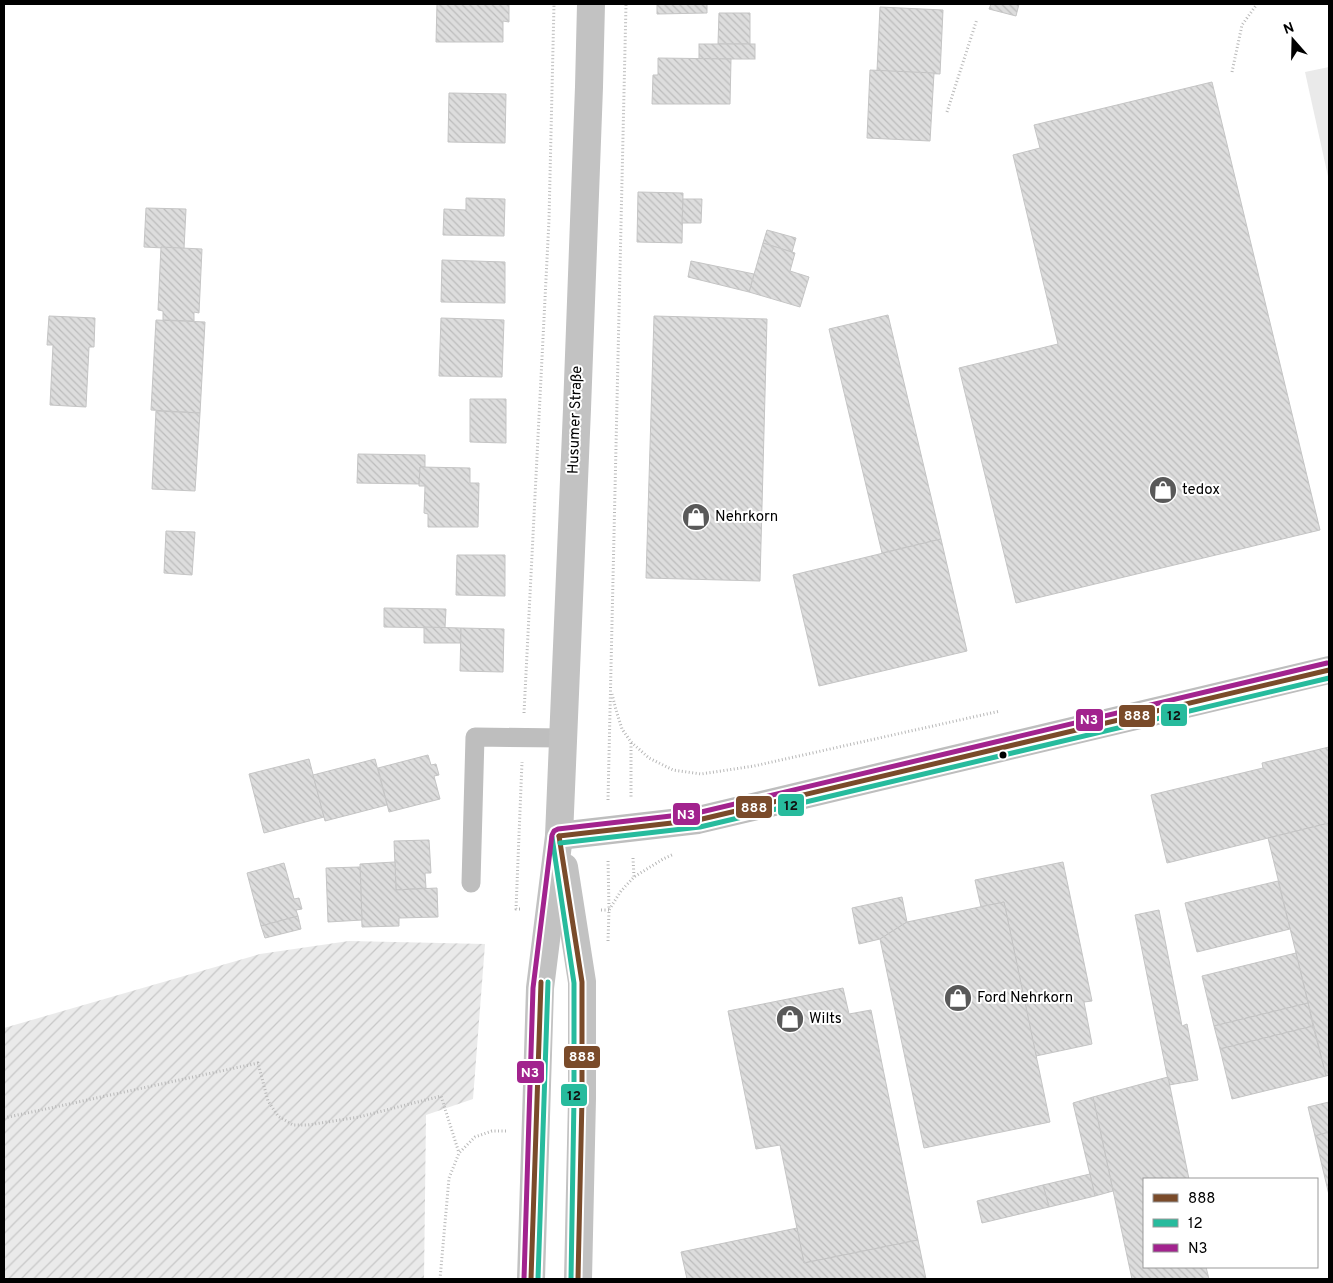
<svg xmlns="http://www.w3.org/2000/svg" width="1333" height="1283" viewBox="0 0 1333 1283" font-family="Overpass,sans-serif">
	<defs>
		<pattern id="garden-furrows" width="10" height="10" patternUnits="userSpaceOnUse" patternTransform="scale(1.25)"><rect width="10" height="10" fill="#eaeaea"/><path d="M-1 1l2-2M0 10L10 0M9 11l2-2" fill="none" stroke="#c7c7c7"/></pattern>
		<pattern id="building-back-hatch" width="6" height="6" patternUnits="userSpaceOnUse" patternTransform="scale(1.25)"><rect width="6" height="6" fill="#ddd"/><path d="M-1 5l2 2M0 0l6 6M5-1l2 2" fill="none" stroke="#bcbcbc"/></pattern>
	</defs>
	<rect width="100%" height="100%" fill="#fff"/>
	<path fill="#eaeaea" d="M1329,67v114l-24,-109z"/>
	<path fill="url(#garden-furrows)" d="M349,941l136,3 -12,155 -47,16 -2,164h-420v-251l256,-74z"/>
	<g fill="url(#building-back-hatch)" stroke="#c5c5c5">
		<path d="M437,4h72v18l-6,-1v21h-67z"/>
		<path d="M657,4h50v9l-50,1z"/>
		<path d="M991,4h28l-3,12 -27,-7z"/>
		<path d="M880,7l63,3 -3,64 -63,-3z"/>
		<path d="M719,13h31v31h-32z"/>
		<rect x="699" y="44" width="56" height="15"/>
		<path d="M658,58l73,1 -1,45h-78l1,-29h5z"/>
		<path d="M870,70l64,3 -4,68 -63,-3z"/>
		<path d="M1212,82l108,448 -304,73 -57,-235 99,-24 -45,-189 27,-7 -6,-23z"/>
		<path d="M449,93l57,1 -1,49 -57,-1z"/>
		<path d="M638,192l45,1 -1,50 -45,-1z"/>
		<path d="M466,198l39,1 -1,37 -61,-1 1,-26 22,1z"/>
		<path d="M683,199h19l-1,24h-19z"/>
		<path d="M146,208l40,1 -2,40 -40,-2z"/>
		<path d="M767,230l29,8 -4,14 -29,-9z"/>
		<path d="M763,243l32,10 -5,18 19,6 -9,30 -51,-15z"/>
		<path d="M161,247l41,2 -3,64 -5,-1v9l-31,-1v-9l-5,-1z"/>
		<path d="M442,260l63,2v41l-64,-1z"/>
		<path d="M691,261l63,13 -5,18 -61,-15z"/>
		<path d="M888,315l53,224 -59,14 -53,-224z"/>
		<path d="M49,316l46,2 -1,29h-5l-3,60 -36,-2 3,-60h-6z"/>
		<path d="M654,316l113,3 -7,262 -114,-3z"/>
		<path d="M441,318l63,2 -2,57 -63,-1z"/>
		<path d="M156,320l49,2 -5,91 -49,-3z"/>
		<path d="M470,399h36v44l-36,-1z"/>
		<path d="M156,411l44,2 -5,78 -43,-2z"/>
		<path d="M358,454l67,1v12h-5l-1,17 -62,-1z"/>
		<path d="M420,467l50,1v15h9l-1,44h-50v-13l-4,-1 1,-27h-6z"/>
		<path d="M166,531l29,1 -3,43 -28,-2z"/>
		<path d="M941,539l26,112 -148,35 -26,-111z"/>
		<path d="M457,555h48v41l-49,-1z"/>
		<path d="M384,608l62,1 -1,19 -61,-1z"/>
		<path d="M424,627l37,1 -1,15h-36z"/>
		<path d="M461,628l43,1 -1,43 -43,-1z"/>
		<path d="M1329,747v76l-162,40 -16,-68 112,-27 -1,-5z"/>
		<path d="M428,755l3,10 5,-1 3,11 -5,1 6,23 -51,13 -11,-44z"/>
		<path d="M309,759l15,58 -60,16 -15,-59z"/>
		<path d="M375,759l12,46 -62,16 -12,-46z"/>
		<path d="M1329,823v252l-3,1 -58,-238z"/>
		<path d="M429,840l2,33h-6l1,15 -30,2 -2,-49z"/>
		<path d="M395,862l1,28 41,-2 1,29 -39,1v8l-37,1 -2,-63z"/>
		<path d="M1063,862l29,139 -8,1 8,42 -56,12 -32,-154 -23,5 -6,-27z"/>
		<path d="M284,863l10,36 5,-1 3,11 -6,1 2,6 -37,10 -14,-53z"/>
		<path d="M360,867l2,53 -34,2 -2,-54z"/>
		<path d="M1278,881l12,48 -93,23 -12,-49z"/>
		<path d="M902,897l5,25 -27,17 -21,5 -7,-36z"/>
		<path d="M1004,902l46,220 -126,26 -44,-209 27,-17z"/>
		<path d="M1159,910l23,116 5,-2 11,56 -29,5 -34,-170z"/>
		<path d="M298,916l3,13 -36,9 -4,-12z"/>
		<path d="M1296,953l12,50 -94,23 -12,-50z"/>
		<path d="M843,988l6,26 22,-4 47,230 -114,23 -24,-118 -24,4 -28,-138z"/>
		<path d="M1308,1003l5,23 -93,23 -6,-23z"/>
		<path d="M1313,1026l13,50 -94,23 -12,-50z"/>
		<path d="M1168,1077l21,102h-45v88h62l3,12h-77l-39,-182z"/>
		<path d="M1093,1097l20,94 -18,5 -22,-93z"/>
		<path d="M1329,1102v30l-14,4 -7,-29z"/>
		<path d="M1329,1132v63l-14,-59z"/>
		<path d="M1090,1174l5,22 -46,11 -6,-22z"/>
		<path d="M1043,1185l6,22 -67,16 -5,-22z"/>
		<path d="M797,1228l7,35 114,-23 8,39h-239l-6,-27z"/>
	</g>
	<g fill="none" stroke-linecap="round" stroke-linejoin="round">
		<g stroke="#b8b8b8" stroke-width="3" stroke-dasharray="1 2.5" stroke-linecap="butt">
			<path d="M1232,72l10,-47 15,-21"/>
			<path d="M947,112l30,-93"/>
			<path d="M612,694l4,16 6,19 9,13 18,16 24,12 28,4 53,-8 246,-55"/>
			<path d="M524,713l25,-493 5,-216"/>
			<path d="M631,743v54"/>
			<path d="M608,800l18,-796"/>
			<path d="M633,858l1,19"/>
			<path d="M520,909h-4l6,-147"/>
			<path d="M601,910h8l-1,-51"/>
			<path d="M608,941l1,-31 12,-19 13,-14 29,-18 11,-5"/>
			<path d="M4,1118l254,-55 10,38 10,15 15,9h15l51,-8 82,-21 18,57"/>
			<path d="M440,1279l9,-101 10,-25 16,-16 17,-6h15"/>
		</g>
		<path stroke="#bebebe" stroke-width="19" d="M471,883l4,-146 88,1"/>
		<path stroke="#bebebe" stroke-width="28" d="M559,836l139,-16 631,-150"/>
		<g stroke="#c2c2c2" stroke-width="28">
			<path d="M564,867l18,115v116l-4,181"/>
			<path d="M531,1279l9,-291 19,-152 18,-427 12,-322 2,-83"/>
		</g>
		<defs>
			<g id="bus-1">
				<path d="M559,836l139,-16 631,-150"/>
				<path d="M559,836l23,146v116l-4,181"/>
				<path d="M531,1279l10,-297"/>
			</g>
			<g id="bus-2">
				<path d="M552,837l22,146v115l-3,181"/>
				<path d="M560,843l140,-16 629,-149"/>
				<path d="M538,1279l10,-297"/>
			</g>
			<path id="bus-3" d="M524,1279l9,-291 19,-153 2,-4 4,-2 139,-16 630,-150"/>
		</defs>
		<use href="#bus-1" stroke="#fff" stroke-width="9"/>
		<use href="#bus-2" stroke="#fff" stroke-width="9"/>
		<use href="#bus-3" stroke="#fff" stroke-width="9"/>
		<use href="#bus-1" stroke="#7a4b2a" stroke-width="5"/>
		<use href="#bus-2" stroke="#27bb9d" stroke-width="5"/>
		<use href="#bus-3" stroke="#a2238e" stroke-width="5"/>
	</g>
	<defs>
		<symbol id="shop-disc" viewBox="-11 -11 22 22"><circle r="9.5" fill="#595959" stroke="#fff"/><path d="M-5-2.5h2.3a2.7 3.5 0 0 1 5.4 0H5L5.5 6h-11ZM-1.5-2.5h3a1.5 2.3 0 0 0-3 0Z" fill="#fff"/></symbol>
	</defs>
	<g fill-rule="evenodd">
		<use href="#shop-disc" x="1147" y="474" width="32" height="32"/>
		<use href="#shop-disc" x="680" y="501" width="32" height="32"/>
		<use href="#shop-disc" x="942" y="982" width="32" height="32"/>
		<use href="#shop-disc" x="774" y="1003" width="32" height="32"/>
	</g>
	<circle fill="#000" stroke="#fff" stroke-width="2" cx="1003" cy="755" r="4.5"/>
	<g text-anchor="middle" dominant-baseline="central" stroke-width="4" stroke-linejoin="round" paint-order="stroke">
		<g font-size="15" fill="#000" stroke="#fff">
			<text transform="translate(576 420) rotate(-88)">Husumer Straße</text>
		</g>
		<g font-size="15" fill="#000" stroke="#fff" text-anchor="start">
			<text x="1182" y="490">tedox</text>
			<text x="715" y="517">Nehrkorn</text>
			<text x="977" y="998">Ford Nehrkorn</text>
			<text x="809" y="1019">Wilts</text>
		</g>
	</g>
	<g stroke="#fff" stroke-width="2">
		<rect x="1160" y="703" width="28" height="24" rx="5" fill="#27bb9d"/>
		<rect x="1118" y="704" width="38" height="24" rx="5" fill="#7a4b2a"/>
		<rect x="1075" y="708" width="29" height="24" rx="5" fill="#a2238e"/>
		<rect x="777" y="793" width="28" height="24" rx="5" fill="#27bb9d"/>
		<rect x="735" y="795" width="38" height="24" rx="5" fill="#7a4b2a"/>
		<rect x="672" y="802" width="29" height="24" rx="5" fill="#a2238e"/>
		<rect x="563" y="1045" width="38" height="24" rx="5" fill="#7a4b2a"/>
		<rect x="516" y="1060" width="29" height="24" rx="5" fill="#a2238e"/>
		<rect x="560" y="1083" width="28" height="24" rx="5" fill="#27bb9d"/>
	</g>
	<g font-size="14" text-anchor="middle" font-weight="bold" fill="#fff">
		<text x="1137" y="720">888</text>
		<text x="1089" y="724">N3</text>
		<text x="754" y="812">888</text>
		<text x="686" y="819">N3</text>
		<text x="582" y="1061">888</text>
		<text x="530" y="1077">N3</text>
	</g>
	<g font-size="14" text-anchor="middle" font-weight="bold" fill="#111">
		<text x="1174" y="720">12</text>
		<text x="791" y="810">12</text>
		<text x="574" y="1100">12</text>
	</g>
	<rect width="1333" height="1283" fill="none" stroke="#000000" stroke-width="10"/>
	<rect x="1143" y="1178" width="175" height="90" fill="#ffffff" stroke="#999999"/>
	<rect x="1153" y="1194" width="25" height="8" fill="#7a4b2a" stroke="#999999"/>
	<text x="1188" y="1203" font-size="15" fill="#000000">888</text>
	<rect x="1153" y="1219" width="25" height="8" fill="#27bb9d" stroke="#999999"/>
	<text x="1188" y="1228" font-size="15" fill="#000000">12</text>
	<rect x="1153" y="1244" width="25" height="8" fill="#a2238e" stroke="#999999"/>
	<text x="1188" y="1253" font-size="15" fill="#000000">N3</text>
	<g transform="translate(1293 40) rotate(340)" stroke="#ffffff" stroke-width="4" paint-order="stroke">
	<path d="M0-4L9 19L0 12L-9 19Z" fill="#000000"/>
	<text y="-8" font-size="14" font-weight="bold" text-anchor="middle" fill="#000000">N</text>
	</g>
</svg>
